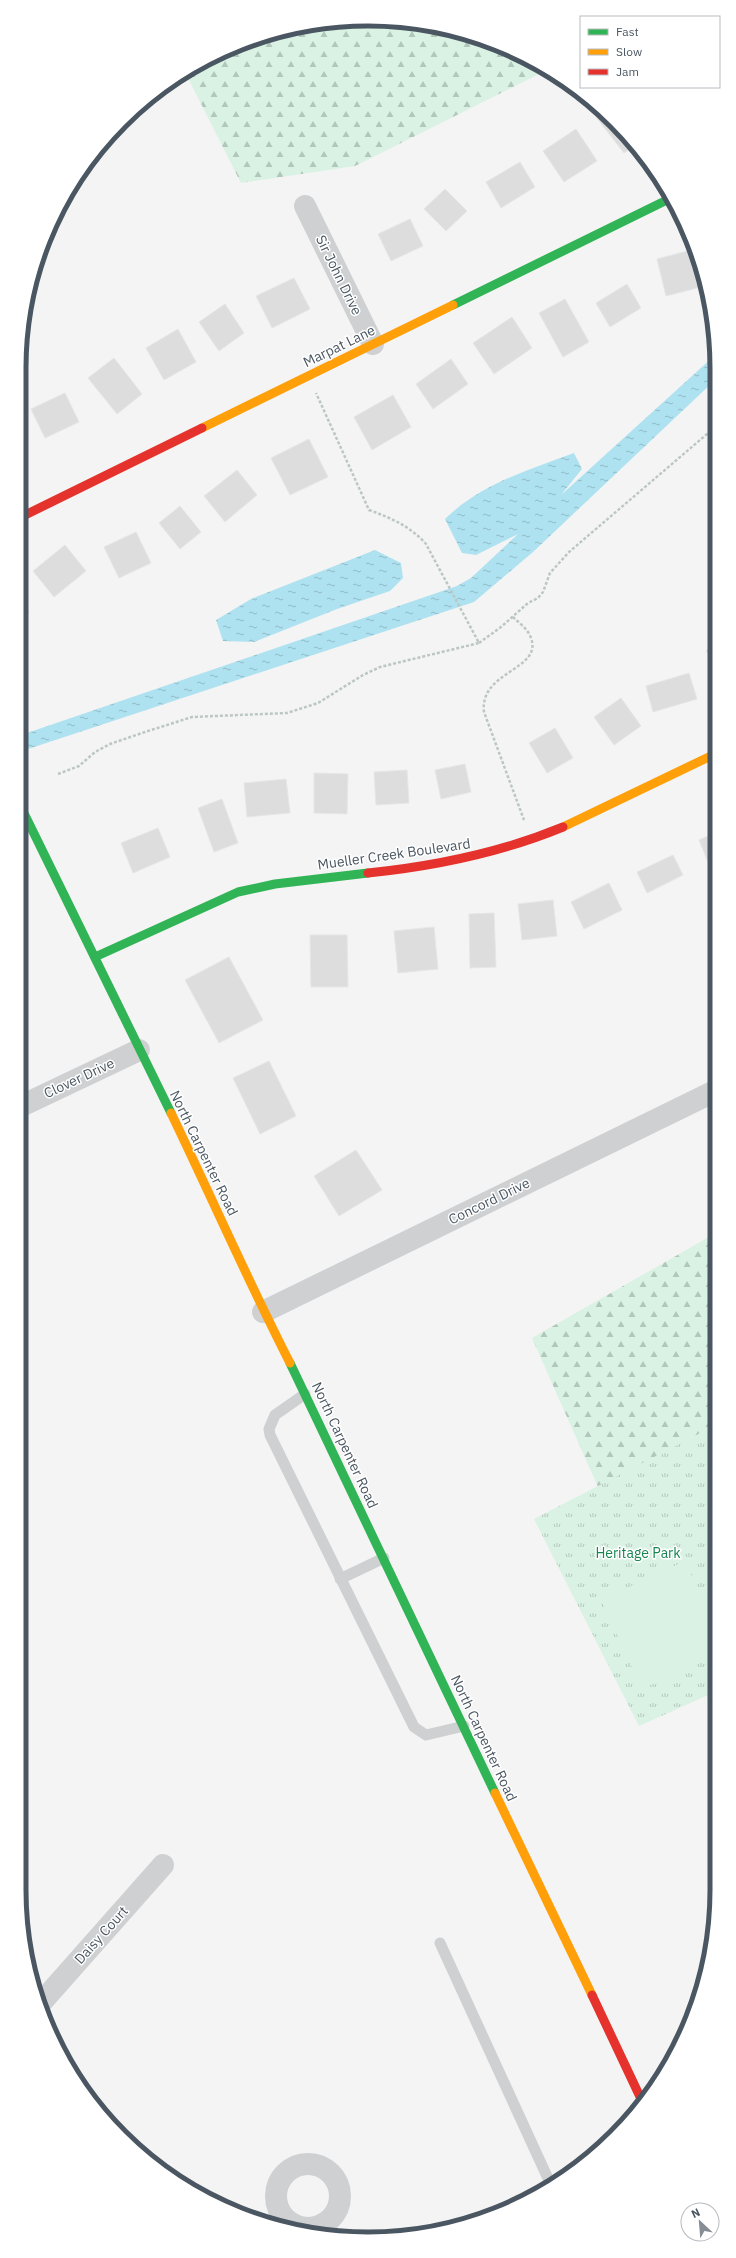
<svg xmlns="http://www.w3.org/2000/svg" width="736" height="2258" viewBox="0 0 736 2258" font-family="'IBM Plex Sans',sans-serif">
	<defs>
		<pattern id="forest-firs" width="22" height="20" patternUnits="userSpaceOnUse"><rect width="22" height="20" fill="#d9f2e3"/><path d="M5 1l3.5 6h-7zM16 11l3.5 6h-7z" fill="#b2c7bb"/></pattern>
		<pattern id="park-tufts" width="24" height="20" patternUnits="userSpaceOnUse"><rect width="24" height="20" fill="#d9f2e3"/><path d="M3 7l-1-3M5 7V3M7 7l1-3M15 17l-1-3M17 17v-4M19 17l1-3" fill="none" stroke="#b2c7bb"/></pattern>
		<pattern id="water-ripples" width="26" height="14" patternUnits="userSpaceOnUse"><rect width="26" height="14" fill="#aee2f0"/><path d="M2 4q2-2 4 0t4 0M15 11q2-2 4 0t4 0" fill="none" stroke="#90bac6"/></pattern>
	</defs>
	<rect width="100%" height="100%" fill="#f4f4f4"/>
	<g fill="url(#forest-firs)">
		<path d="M368,19l68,7 107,40 4,4 -192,96 -114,17 -56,-111 50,-27 65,-19z"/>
		<path d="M716,1233v192l-118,62 -66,-149z"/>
	</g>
	<path fill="url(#park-tufts)" d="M716,1425l1,266 -78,35 -105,-207z"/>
	<path fill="#d9f2e3" d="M685,1561l31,68 1,26 -75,34 -41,-89z"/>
	<g fill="url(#water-ripples)">
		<path d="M714,356v25l-181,171 -59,50 -455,150v-16l8,-3 430,-147 14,-8 47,-44 -42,21 -14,-2 -17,-34c36,-35 83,-49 129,-66l8,16 -21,26z"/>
		<path d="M375,550l26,13 2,15 -13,13 -53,18 -83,33 -31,-1 -7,-21 35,-21z"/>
	</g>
	<g fill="#ddddde" stroke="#e5e6e7">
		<path d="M601,113l29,25 5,7 -11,8 -28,-36z"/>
		<path d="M576,129l21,32 -33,21 -21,-31z"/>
		<path d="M520,162l15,25 -34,21 -15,-26z"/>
		<path d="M445,189l22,22 -21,20 -22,-22z"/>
		<path d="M410,219l13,27 -32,15 -13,-27z"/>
		<path d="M691,250l10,37 -35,9 -9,-37z"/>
		<path d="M294,278l16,31 -38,19 -16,-32z"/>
		<path d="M627,284l14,24 -31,19 -14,-24z"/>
		<path d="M565,299l24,43 -26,15 -24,-44z"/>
		<path d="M225,304l19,29 -25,18 -20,-29z"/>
		<path d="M512,317l20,31 -38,26 -21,-31z"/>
		<path d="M178,329l18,33 -32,18 -18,-32z"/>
		<path d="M114,358l28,36 -25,20 -29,-36z"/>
		<path d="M451,359l17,25 -35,25 -17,-25z"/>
		<path d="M65,393l14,29 -34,16 -14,-29z"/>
		<path d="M393,395l18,32 -39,23 -18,-33z"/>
		<path d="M309,439l19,38 -38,18 -19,-37z"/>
		<path d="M237,470l20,25 -32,27 -21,-26z"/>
		<path d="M180,506l21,26 -21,17 -21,-26z"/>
		<path d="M136,532l15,31 -32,15 -15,-31z"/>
		<path d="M65,545l21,26 -32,26 -21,-26z"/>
		<path d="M19,601l10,12 -10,7z"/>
		<path d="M715,644v17l-9,-10z"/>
		<path d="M689,673l8,26 -44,13 -7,-26z"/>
		<path d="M621,698l20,28 -27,19 -20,-28z"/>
		<path d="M555,728l18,30 -26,15 -18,-30z"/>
		<path d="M465,764l6,28 -30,7 -6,-29z"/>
		<path d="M407,770l2,33 -33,2 -2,-33z"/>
		<path d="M314,773l34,1 -1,40 -33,-1z"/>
		<path d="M286,779l4,34 -43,4 -3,-34z"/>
		<path d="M222,799l16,44 -24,9 -16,-44z"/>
		<path d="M158,828l12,29 -37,16 -12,-30z"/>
		<path d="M715,833v41h-2l-14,-34z"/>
		<path d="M673,855l10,20 -36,18 -10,-21z"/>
		<path d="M609,883l13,27 -38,19 -13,-27z"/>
		<path d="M553,900l4,36 -35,4 -4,-36z"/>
		<path d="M494,913l2,54 -26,1 -1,-54z"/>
		<path d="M434,927l4,42 -40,4 -4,-42z"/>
		<path d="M310,935h37l1,52h-37z"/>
		<path d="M229,957l34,63 -44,23 -34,-63z"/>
		<path d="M269,1061l27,55 -36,18 -27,-56z"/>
		<path d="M356,1150l26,40 -43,26 -25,-40z"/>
	</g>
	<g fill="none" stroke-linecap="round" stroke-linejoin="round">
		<g stroke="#bcc7c4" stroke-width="2.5" stroke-dasharray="3 2" stroke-linecap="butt">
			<path d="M513,617c6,6 15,12 18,21 12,32 -52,33 -47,74l40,108"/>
			<path d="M479,643l22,-16 27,-24 10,-5 5,-6 7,-19 19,-21 145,-124"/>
			<path d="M58,774l21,-8 16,-14 15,-8 35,-12 47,-15 95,-4 31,-10 45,-28 17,-8 99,-24 -53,-99c-16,-18 -35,-26 -57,-34l-53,-117"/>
			<path d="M712,1550l4,4"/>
		</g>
		<g stroke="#ced0d2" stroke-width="11">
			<path d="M305,1394l-30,21 -6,14 1,6 144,292 12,8 38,-9"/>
			<path d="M340,1579l44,-21"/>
			<path d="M440,1943l111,242"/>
		</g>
		<g stroke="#ced0d2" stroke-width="22">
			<path d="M305,206l68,138"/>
			<path d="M19,1107l120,-57"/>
			<path d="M263,1312l452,-221"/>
			<path d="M40,2004l123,-139"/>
			<circle cx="308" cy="2196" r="32"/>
		</g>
		<g stroke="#30b455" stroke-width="9">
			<path d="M453,305l218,-107"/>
			<path d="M19,803l152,310"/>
			<path d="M95,957l143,-65 37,-8 93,-11"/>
			<path d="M290,1363l205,430"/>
		</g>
		<g stroke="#ff9f0a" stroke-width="9">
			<path d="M202,428l251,-123"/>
			<path d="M563,827l152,-73"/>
			<path d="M171,1113c40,83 77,168 119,250"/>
			<path d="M495,1793l97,202"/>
		</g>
		<g stroke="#e5322d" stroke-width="9">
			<path d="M19,518l183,-90"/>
			<path d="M368,873c68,-7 132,-20 195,-46"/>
			<path d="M592,1995l50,106"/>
		</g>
	</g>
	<g text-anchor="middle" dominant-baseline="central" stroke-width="3" stroke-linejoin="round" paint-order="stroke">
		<g font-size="14" fill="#4a5661" stroke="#fff">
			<text transform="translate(339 275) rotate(64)">Sir John Drive</text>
			<text transform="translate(339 346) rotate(-26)">Marpat Lane</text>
			<text transform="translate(394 854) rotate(-8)">Mueller Creek Boulevard</text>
			<text transform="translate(79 1078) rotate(-25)">Clover Drive</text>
			<text transform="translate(204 1153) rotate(64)">North Carpenter Road</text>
			<text transform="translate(489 1201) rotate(-26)">Concord Drive</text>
			<text transform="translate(345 1445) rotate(65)">North Carpenter Road</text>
			<text transform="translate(484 1738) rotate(65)">North Carpenter Road</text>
			<text transform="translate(101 1935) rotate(-48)">Daisy Court</text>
		</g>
		<g font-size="14" fill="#17864f" stroke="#fff">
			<text x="638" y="1553">Heritage Park</text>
		</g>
	</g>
	<path d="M0 0H736V2258H0ZM368 26H368A342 342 0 0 1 710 368V1890A342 342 0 0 1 368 2232H368A342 342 0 0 1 26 1890V368A342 342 0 0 1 368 26Z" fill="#fff" fill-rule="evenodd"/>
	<path fill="none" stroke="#4a5661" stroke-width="5" d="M368 26H368A342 342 0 0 1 710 368V1890A342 342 0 0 1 368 2232H368A342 342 0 0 1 26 1890V368A342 342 0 0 1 368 26Z"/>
	<rect x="580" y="16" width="140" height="72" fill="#ffffff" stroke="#b7bbc0"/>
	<rect x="588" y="29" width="20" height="6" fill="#30b455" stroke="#b7bbc0"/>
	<text x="616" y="36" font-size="12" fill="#4a5661">Fast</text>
	<rect x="588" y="49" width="20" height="6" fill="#ff9f0a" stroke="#b7bbc0"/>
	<text x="616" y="56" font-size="12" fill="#4a5661">Slow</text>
	<rect x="588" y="69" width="20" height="6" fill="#e5322d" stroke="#b7bbc0"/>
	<text x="616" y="76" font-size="12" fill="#4a5661">Jam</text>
	<g transform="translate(700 2222) rotate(334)"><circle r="19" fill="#ffffff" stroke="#b7bbc0"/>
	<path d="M0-3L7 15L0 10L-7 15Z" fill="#868d94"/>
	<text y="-6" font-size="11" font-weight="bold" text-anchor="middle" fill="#4a5661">N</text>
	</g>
</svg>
